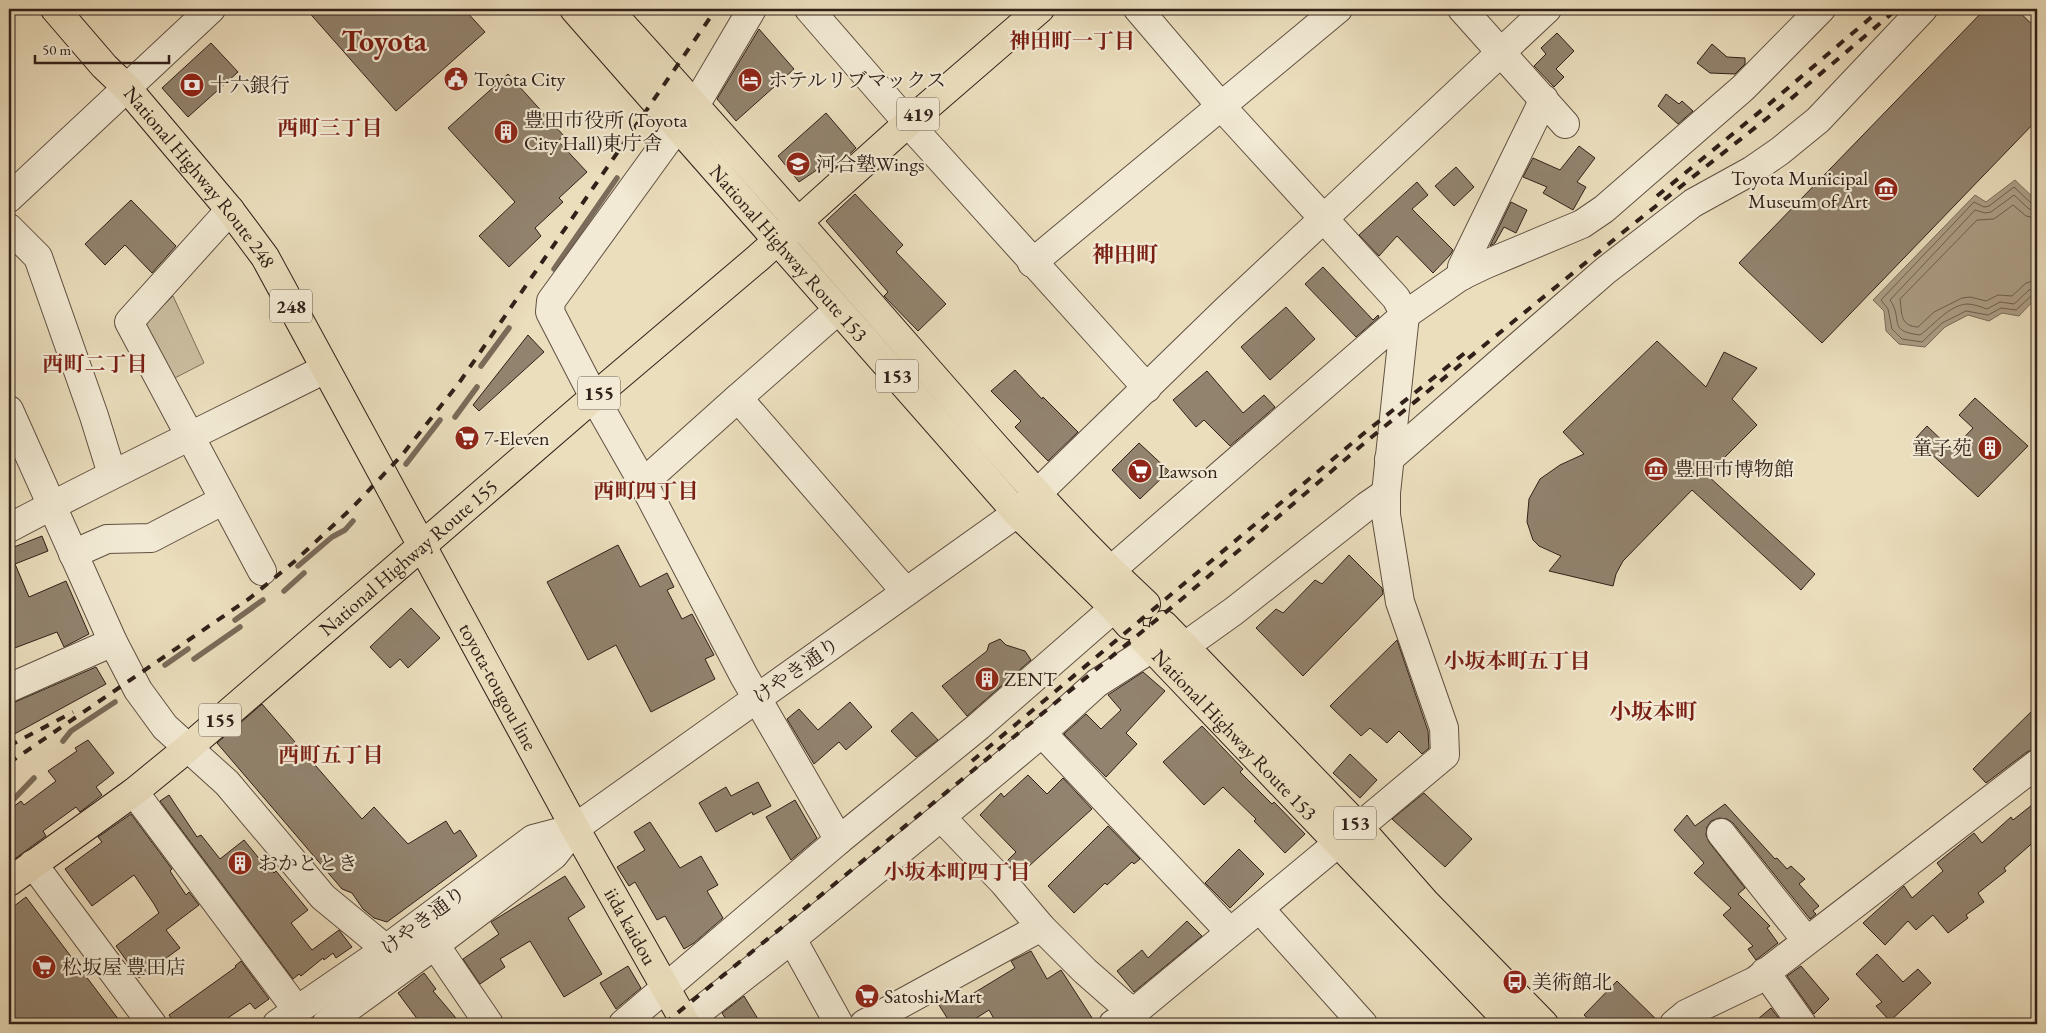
<svg xmlns="http://www.w3.org/2000/svg" width="2046" height="1033" viewBox="0 0 2046 1033" font-family="'EB Garamond','Noto Serif JP',serif">
	<rect width="100%" height="100%" fill="#ebdebd"/>
	<filter id="stains"><feTurbulence type="fractalNoise" baseFrequency=".004" numOctaves="4"/><feColorMatrix values="0 0 0 0 .2 0 0 0 0 .09 0 0 0 0 .02 0 0 0 .5 -.17"/></filter>
	<radialGradient id="worn" r=".72"><stop offset=".6" stop-color="#630" stop-opacity="0"/><stop offset="1" stop-color="#630" stop-opacity=".3"/></radialGradient>
	<path fill="#cbbea1" stroke="#7e6f5d" d="M173,296l31,67 -35,18 -23,-58z"/>
	<path fill="#ac9d85" stroke="#7b6b5a" d="M2015,180l22,21v96l-18,19 -17,-3 -13,8 -21,-6 -23,12 -20,20 -26,-3 -13,-13 -2,-20 -11,-11 102,-105 11,7z"/>
	<g fill="none" stroke-linecap="round" stroke-linejoin="round">
		<g stroke="#6e5e4f" stroke-width="1">
			<path d="M2037,205l-5,-1 -18,-17 -25,19 -5,1 -10,-5 -93,98 7,9 4,20 10,10 20,3 20,-19 24,-12 22,4 13,-7 15,2 16,-15 5,-1"/>
			<path d="M2037,211l-8,-2 -15,-14 -23,17 -6,1 -10,-3 -85,90c14,20 -4,31 30,35 13,-9 29,-30 47,-31 7,0 14,3 20,5l13,-7 14,2 15,-14 8,-2"/>
			<path d="M2037,218l-11,-2 -13,-11 -19,14 -17,1 -77,79c2,15 0,27 18,28l16,-15 28,-14 8,-1 16,4 12,-6 14,1 14,-13 11,-3"/>
		</g>
		<g stroke="#7b6b5a" stroke-width="5.5">
			<path d="M554,269l63,-91"/>
			<path d="M481,366l28,-38"/>
			<path d="M455,417l22,-30"/>
			<path d="M406,464l34,-44"/>
			<path d="M298,566l34,-29 13,-7 8,-9"/>
			<path d="M284,591l20,-18"/>
			<path d="M235,620l28,-20"/>
			<path d="M194,659l46,-32"/>
			<path d="M165,665l23,-16"/>
			<path d="M63,741l8,-10 44,-29"/>
			<path d="M9,804l25,-26"/>
		</g>
	</g>
	<g fill="#92836e" stroke="#312019">
		<path d="M306,9h158l21,23 -89,79z"/>
		<path d="M1985,9h31l21,20v91l-215,223 -83,-80z"/>
		<path d="M759,29l35,40 -58,52 -19,-22z"/>
		<path d="M1557,33l17,18 -18,18 8,8 -10,10 -20,-21 12,-12 -5,-6z"/>
		<path d="M211,43l27,29 -50,45 -26,-29z"/>
		<path d="M1712,44l15,13 18,1v6l-10,10 -25,-1 -13,-10z"/>
		<path d="M508,74l56,62 -6,5 29,31 -28,26 4,4 -28,26 6,8 -32,31 -30,-31 36,-34 -67,-74z"/>
		<path d="M1666,94l13,10 3,-3 11,10 -15,13 -20,-18z"/>
		<path d="M826,113l30,35 -23,22 -6,-7 -28,19 -21,-26z"/>
		<path d="M1579,146l16,12 -18,24 9,5 -13,23 -30,-17 4,-6 -24,-10 10,-19 27,12z"/>
		<path d="M1456,167l18,20 -20,19 -19,-20z"/>
		<path d="M1417,182l11,13 -16,14 41,41 -3,5 -17,18 -36,-37 -18,20 -20,-21z"/>
		<path d="M855,194l48,51 -7,7 50,52 -28,27 -34,-35 4,-4 -62,-71z"/>
		<path d="M131,200l45,46 -24,27 -27,-28 -20,20 -20,-21z"/>
		<path d="M1511,202l16,8 -11,23 -12,-6 -9,16 -5,3z"/>
		<path d="M1323,267l50,53 5,-5 1,2 -23,20 -51,-53z"/>
		<path d="M1286,307l29,32 -45,41 -29,-33z"/>
		<path d="M528,335l16,17 -65,59 -6,-6z"/>
		<path d="M1657,341l49,46 18,-35 33,16 -25,31 25,26 -50,50 108,99 -14,16 -109,-100 -69,71 -7,13 -3,12 -64,-15 12,-15 -22,-10 -6,-6 -6,-18 2,-23 11,-20 20,-14 24,-11 -21,-22z"/>
		<path d="M1015,370l27,29 1,-2 35,35 -30,29 -33,-34 6,-6 -30,-30z"/>
		<path d="M1207,371l36,42 21,-18 11,12 -45,39 -26,-26 -8,7 -23,-27z"/>
		<path d="M1975,398l53,48 -50,51 -63,-58 12,-13 25,24 21,-22 -14,-13z"/>
		<path d="M1139,443l30,28 -29,28 -28,-29z"/>
		<path d="M42,536l6,15 -33,13 14,33 37,-16 23,53 -25,13 -7,-15 -45,17 -3,-10v-90z"/>
		<path d="M618,545l22,42 27,-14 7,14 -7,3 15,29 10,-5 22,41 -9,4 10,20 -64,33 -35,-67 -28,15 -41,-78z"/>
		<path d="M1349,555l33,33 1,6 -80,82 -47,-48 20,-19 7,4 32,-33 7,4z"/>
		<path d="M411,608l29,30 -32,30 -8,-9 -10,9 -20,-21z"/>
		<path d="M1000,639l6,6 19,6 6,9 -64,56 -25,-30 45,-35 2,-7z"/>
		<path d="M1397,640l31,91 1,17 -7,6 -23,-23 -12,12 -17,-15 -9,8 -31,-30z"/>
		<path d="M96,667l10,17 -97,53v-34l6,-1z"/>
		<path d="M1143,672l22,19 -39,42 11,11 -31,33 -42,-43 22,-20 15,15 20,-19 -13,-15z"/>
		<path d="M850,702l22,25 -26,23 -7,-8 -25,22 -27,-45 12,-10 19,21z"/>
		<path d="M262,704l100,115 12,-12 34,37 38,-23 8,13 6,-4 17,26 -90,66 -13,-4 -11,-9 -11,-16 -10,-4 -125,-146z"/>
		<path d="M2037,706v42l-10,4 -41,31 -13,-14z"/>
		<path d="M912,712l26,28 -22,17 -25,-26z"/>
		<path d="M1202,726l41,43 -3,3 32,32 2,-2 31,32 -20,19 -31,-32 2,-2 -33,-32 -19,18 -41,-43z"/>
		<path d="M88,740l26,33 -18,14 6,8 -22,17 -4,-5 -33,24 3,5 -37,27v-53l12,-9 3,4 32,-24 -8,-10 29,-20 -2,-3z"/>
		<path d="M1350,754l27,26 -17,18 -27,-25z"/>
		<path d="M1028,775l19,19 16,-16 29,31 -74,67 -12,-14 10,-10 -36,-37 21,-22 3,4z"/>
		<path d="M758,782l13,24 -18,9 -1,-3 -36,20 -17,-29 27,-16 5,9z"/>
		<path d="M1424,793l48,46 -27,28 -53,-48z"/>
		<path d="M169,795l28,42 4,-2 19,24 24,-19 18,22 3,-2 9,13 2,-2 32,39 -17,13 21,27 27,-20 13,17 -16,11 -3,-5 -9,7 -1,-2 -22,18 -2,-2 -6,5 -133,-178z"/>
		<path d="M795,800l22,38 -26,22 -25,-43z"/>
		<path d="M2037,801v38l-33,29 2,3 -28,22 6,9 -18,13 2,3 -20,15 -15,-18 -17,15 -8,-9 -23,24 -22,-22 41,-37 8,12 31,-27 -6,-8 37,-30 8,10 29,-26 2,3z"/>
		<path d="M1725,804l50,55 2,-1 10,11 4,-3 14,13 -6,5 20,22 -6,5 3,3 -6,5 -77,-96 -6,-4 -8,-1 -8,3 -4,6 -1,8 3,7 36,46 -7,6 32,32 -3,2 11,15 -22,17 -8,-11 5,-3 -30,-31 8,-7 -37,-35 10,-10 -30,-33 13,-15 8,11z"/>
		<path d="M131,814l41,55 -2,2 16,24 3,-3 10,13 -33,25 14,18 -41,30 -23,-32 43,-33 -5,-9 -20,-29 -42,31 -27,-37 37,-27 -4,-5z"/>
		<path d="M650,822l30,46 21,-12 17,29 -11,6 16,27 -29,25 -10,6 -19,-33 -8,4 -22,-38 -6,4 -12,-19 28,-17 -11,-18z"/>
		<path d="M1108,826l32,33 -6,5 -2,-2 -25,23 -2,-2 -31,30 -26,-27z"/>
		<path d="M1239,849l25,25 -34,34 -25,-25z"/>
		<path d="M565,876l20,31 -17,11 34,56 -38,23 -34,-56 -30,18 5,8 -25,17 -17,-25 36,-25 -8,-12z"/>
		<path d="M26,897l96,127h-113v-114z"/>
		<path d="M1187,921l15,15 -68,56 -17,-21 25,-21 6,8z"/>
		<path d="M1031,951l16,28 14,-9 35,54h-99l-8,-14 -22,14h-16l-14,-22 16,-9 6,9 56,-34 -4,-7z"/>
		<path d="M1877,954l26,28 15,-13 13,14 -41,38 -14,-15 6,-4 -26,-28z"/>
		<path d="M241,961l28,38 -14,10 -5,-6 -31,21h-44l-6,-9 67,-48 -1,-1z"/>
		<path d="M628,966l13,22 -25,21 -16,-26z"/>
		<path d="M1801,966l28,33 -15,15 -27,-38z"/>
		<path d="M424,973l12,16 -3,2 28,33h-40l-23,-31z"/>
		<path d="M1617,981l42,41v2h-65l-10,-9z"/>
		<path d="M744,996l17,28h-32l-7,-11z"/>
		<path d="M1771,1008l12,16h-31z"/>
	</g>
	<g fill="none" stroke-linecap="round" stroke-linejoin="round">
		<defs>
			<g id="minor">
				<path d="M809,9l99,114 239,265"/>
				<path d="M1138,9l82,96 176,193 9,17 -19,178v22l14,87 44,126 1,27 -86,72"/>
				<path d="M1462,9l103,115"/>
				<path d="M696,104l56,-95"/>
				<path d="M678,126l-127,175 -1,11 44,85 49,86 101,193 95,164 140,-114 135,-118"/>
				<path d="M9,198l202,-189"/>
				<path d="M230,210l-101,112 133,249"/>
				<path d="M9,228l29,29 56,159 18,58"/>
				<path d="M1032,263l306,-254"/>
				<path d="M1462,276v-9l82,-168"/>
				<path d="M738,398l100,-88"/>
				<path d="M9,410l104,232 25,48 27,37 62,56 96,114 63,52"/>
				<path d="M1389,459l216,-188 88,-68 58,-32 29,-20 38,-31 105,-111"/>
				<path d="M643,483l95,-85 168,194"/>
				<path d="M9,528c104,-55 211,-106 316,-159"/>
				<path d="M73,554l34,-15 44,-1 73,-38"/>
				<path d="M1110,571l295,-256 56,-39 23,-11 98,-41 22,-15 139,-121 78,-79"/>
				<path d="M1185,646l49,-35 133,-105 19,-13"/>
				<path d="M9,688l104,-46"/>
				<path d="M1042,733l188,199"/>
				<path d="M134,792l163,218"/>
				<path d="M941,817l63,66 37,44 44,44 48,42"/>
				<path d="M1721,833l85,107"/>
				<path d="M33,864l119,160"/>
				<path d="M1260,909l103,115"/>
				<path d="M792,939l47,85"/>
				<path d="M435,945l54,79"/>
				<path d="M1765,972l37,52"/>
				<path d="M277,1024l109,-75 147,-110 42,-11"/>
				<path d="M326,1024l109,-79 119,-90 21,-27 442,-315 209,-203 321,-301"/>
				<path d="M623,1024l216,-184"/>
				<path d="M683,1024l109,-85 149,-122 101,-84 55,-50 55,-35"/>
				<path d="M864,1024l177,-97"/>
				<path d="M1113,1024l20,-11 205,-170"/>
				<path d="M1674,1024l12,-10 69,-33 282,-217"/>
			</g>
			<g id="major">
				<path id="s1" d="M422,546l153,282 111,196"/>
			</g>
			<g id="highway">
				<path id="s2" d="M55,9l49,57 23,22 103,122 35,47 157,289"/>
				<path id="s3" d="M574,9l443,504 97,95 15,17"/>
				<path d="M608,9c106,116 210,235 313,353 73,83 144,167 225,242"/>
				<path d="M1164,625l195,202 66,75 119,122"/>
				<path id="s4" d="M1144,640l367,384"/>
				<path id="s5" d="M9,882l125,-90 55,-45 405,-350 164,-139 150,-135 132,-114"/>
			</g>
		</defs>
		<use href="#minor" stroke="#605042" stroke-width="30"/>
		<use href="#major" stroke="#312019" stroke-width="30"/>
		<use href="#highway" stroke="#312019" stroke-width="30"/>
		<use href="#minor" stroke="#f2ead4" stroke-width="28"/>
		<use href="#major" stroke="#ebdebd" stroke-width="28"/>
		<use href="#highway" stroke="#ebdebd" stroke-width="28"/>
		<g stroke="#312019" stroke-width="4" stroke-dasharray="9 9" stroke-linecap="butt">
			<path d="M1657,196l111,-91 113,-96"/>
			<path d="M9,746l64,-34"/>
			<path d="M972,761l391,-327 108,-86"/>
			<path d="M9,763l241,-165 45,-37 58,-54 49,-52 57,-72 257,-374"/>
			<path d="M664,1024l519,-426 185,-158 259,-211 153,-121 117,-99"/>
		</g>
	</g>
	<defs>
		<symbol id="civic-disc" viewBox="-11 -11 22 22"><circle r="9.5" fill="#8f2418" stroke="#f2ead4"/><path d="M-.6-6.5H3V-4.5H.6V-3L4-1V1h2V6H-6V1h2V-1L-.6-3ZM-1.2 2.5V6h2.4V2.5Z" fill="#fff"/></symbol>
		<symbol id="hotel-disc" viewBox="-11 -11 22 22"><circle r="9.5" fill="#8f2418" stroke="#f2ead4"/><path d="M-6-4.5h1.5V1H6V5H4.5V3h-9V5H-6ZM-4 0a1.8 1.8 0 1 1 3.6 0ZM.5 0V-2.5h3Q6-2.5 6 0Z" fill="#fff"/></symbol>
		<symbol id="bank-disc" viewBox="-11 -11 22 22"><circle r="9.5" fill="#8f2418" stroke="#f2ead4"/><path d="M-6-4H6V4H-6ZM0-2.3a2.3 2.3 0 1 0 0 4.6a2.3 2.3 0 1 0 0-4.6Z" fill="#fff"/></symbol>
		<symbol id="building-disc" viewBox="-11 -11 22 22"><circle r="9.5" fill="#8f2418" stroke="#f2ead4"/><path d="M-4-6H4V6H1V3H-1V6H-4ZM-2.5-4.3h1.7v1.8h-1.7ZM.8-4.3h1.7v1.8H.8ZM-2.5-1h1.7V.8h-1.7ZM.8-1h1.7V.8H.8Z" fill="#fff"/></symbol>
		<symbol id="school-disc" viewBox="-11 -11 22 22"><circle r="9.5" fill="#8f2418" stroke="#f2ead4"/><path d="M0-5L7-2L0 1L-7-2ZM-4 1L0 2.5L4 1V4Q0 6-4 4Z" fill="#fff"/></symbol>
		<symbol id="museum-disc" viewBox="-11 -11 22 22"><circle r="9.5" fill="#8f2418" stroke="#f2ead4"/><path d="M0-6L6-3V-2H-6V-3ZM-5-1h2V3h-2ZM-1-1h2V3h-2ZM3-1h2V3H3ZM-6 4H6V6H-6Z" fill="#fff"/></symbol>
		<symbol id="supermarket-disc" viewBox="-11 -11 22 22"><circle r="9.5" fill="#8f2418" stroke="#f2ead4"/><path d="M-6-5.5h2.5l.6 2H6L4.5 2H-2.5L-4.4-4H-6ZM-1.5 3.2a1.3 1.3 0 1 0 .1 0ZM3 3.2a1.3 1.3 0 1 0 .1 0Z" fill="#fff"/></symbol>
		<symbol id="bus-disc" viewBox="-11 -11 22 22"><circle r="9.5" fill="#8f2418" stroke="#f2ead4"/><path d="M-5-6H5V4H4V6H2V4H-2V6H-4V4H-5ZM-3.5-4V0h7V-4ZM-3.5 1.2v1.5H-2V1.2ZM2 1.2v1.5H3.5V1.2Z" fill="#fff"/></symbol>
	</defs>
	<g fill-rule="evenodd">
		<use href="#civic-disc" x="442" y="65" width="28" height="28"/>
		<use href="#hotel-disc" x="736" y="66" width="28" height="28"/>
		<use href="#bank-disc" x="178" y="71" width="28" height="28"/>
		<use href="#building-disc" x="492" y="118" width="28" height="28"/>
		<use href="#school-disc" x="784" y="150" width="28" height="28"/>
		<use href="#museum-disc" x="1872" y="175" width="28" height="28"/>
		<use href="#supermarket-disc" x="453" y="424" width="28" height="28"/>
		<use href="#building-disc" x="1976" y="434" width="28" height="28"/>
		<use href="#museum-disc" x="1642" y="455" width="28" height="28"/>
		<use href="#supermarket-disc" x="1126" y="457" width="28" height="28"/>
		<use href="#building-disc" x="973" y="665" width="28" height="28"/>
		<use href="#building-disc" x="226" y="849" width="28" height="28"/>
		<use href="#supermarket-disc" x="30" y="953" width="28" height="28"/>
		<use href="#bus-disc" x="1501" y="968" width="28" height="28"/>
		<use href="#supermarket-disc" x="853" y="982" width="28" height="28"/>
	</g>
	<g text-anchor="middle" dominant-baseline="central" stroke-width="4.5" stroke-linejoin="round" paint-order="stroke">
		<g fill="#f2ead4" stroke="#6b5d51" stroke-width="1">
			<rect x="897" y="97.5" width="42" height="33" rx="4"/>
			<rect x="270" y="289.5" width="42" height="33" rx="4"/>
			<rect x="876" y="359.5" width="42" height="33" rx="4"/>
			<rect x="578" y="376.5" width="42" height="33" rx="4"/>
			<rect x="199" y="703.5" width="42" height="33" rx="4"/>
			<rect x="1334" y="806.5" width="42" height="33" rx="4"/>
		</g>
		<g font-size="19" font-weight="bold" fill="#312019">
			<text x="918" y="114">419</text>
			<text x="291" y="306">248</text>
			<text x="897" y="376">153</text>
			<text x="599" y="393">155</text>
			<text x="220" y="720">155</text>
			<text x="1355" y="823">153</text>
		</g>
		<g font-size="20" fill="#312019" stroke="#f2ead4" text-anchor="start">
			<text x="474" y="79">Toyota City</text>
			<text x="768" y="80">ホテルリブマックス</text>
			<text x="210" y="85">十六銀行</text>
			<text x="524" y="120">豊田市役所 (Toyota<tspan x="524" dy="23">City Hall)東庁舎</tspan></text>
			<text x="816" y="164">河合塾Wings</text>
			<text x="1868" y="178" text-anchor="end">Toyota Municipal<tspan x="1868" dy="23">Museum of Art</tspan></text>
			<text x="484" y="438">7-Eleven</text>
			<text x="1972" y="448" text-anchor="end">童子苑</text>
			<text x="1674" y="469">豊田市博物館</text>
			<text x="1158" y="471">Lawson</text>
			<text x="1004" y="679">ZENT</text>
			<text x="258" y="863">おかととき</text>
			<text x="62" y="967">松坂屋 豊田店</text>
			<text x="1532" y="982">美術館北</text>
			<text x="884" y="996">Satoshi Mart</text>
		</g>
		<g font-size="20" fill="#312019" stroke="#f2ead4">
			<text stroke="none"><textPath href="#s2" startOffset="222">National Highway Route 248</textPath></text>
			<text stroke="none"><textPath href="#s3" startOffset="325">National Highway Route 153</textPath></text>
			<text stroke="none"><textPath href="#s5" startOffset="515">National Highway Route 155</textPath></text>
			<text transform="translate(796 670) rotate(-35)">けやき通り</text>
			<text stroke="none"><textPath href="#s1" startOffset="160">toyota-tougou line</textPath></text>
			<text stroke="none"><textPath href="#s4" startOffset="131">National Highway Route 153</textPath></text>
			<text transform="translate(423 920) rotate(-37)">けやき通り</text>
			<text stroke="none"><textPath href="#s1" startOffset="434">iida kaidou</textPath></text>
		</g>
		<g font-size="21" font-weight="bold" fill="#7a1f14" stroke="#f2ead4">
			<text x="1072" y="40">神田町一丁目</text>
			<text x="330" y="127">西町三丁目</text>
			<text x="95" y="363">西町二丁目</text>
			<text x="646" y="490">西町四丁目</text>
			<text x="1517" y="660">小坂本町五丁目</text>
			<text x="331" y="754">西町五丁目</text>
			<text x="957" y="871">小坂本町四丁目</text>
		</g>
		<g font-size="22" font-weight="bold" fill="#7a1f14" stroke="#f2ead4">
			<text x="1125" y="254">神田町</text>
			<text x="1653" y="711">小坂本町</text>
		</g>
		<g font-size="30" font-weight="bold" fill="#7a1f14" stroke="#f2ead4">
			<text x="384" y="40">Toyota</text>
		</g>
	</g>
	<rect width="2046" height="1033" fill="none" stroke="#ebdebd" stroke-width="30"/>
	<rect x="10" y="10" width="2026" height="1013" fill="none" stroke="#312019" stroke-width="2.5"/>
	<rect x="15" y="15" width="2016" height="1003" fill="none" stroke="#312019"/>
	<path d="M35 55v8h134v-8" fill="none" stroke="#312019" stroke-width="2.5"/>
	<text x="42" y="55" font-size="15" fill="#312019" stroke="#f2ead4" stroke-width="4" paint-order="stroke">50 m</text>
	<rect width="100%" height="100%" filter="url(#stains)"/>
	<rect width="100%" height="100%" fill="url(#worn)"/>
</svg>
